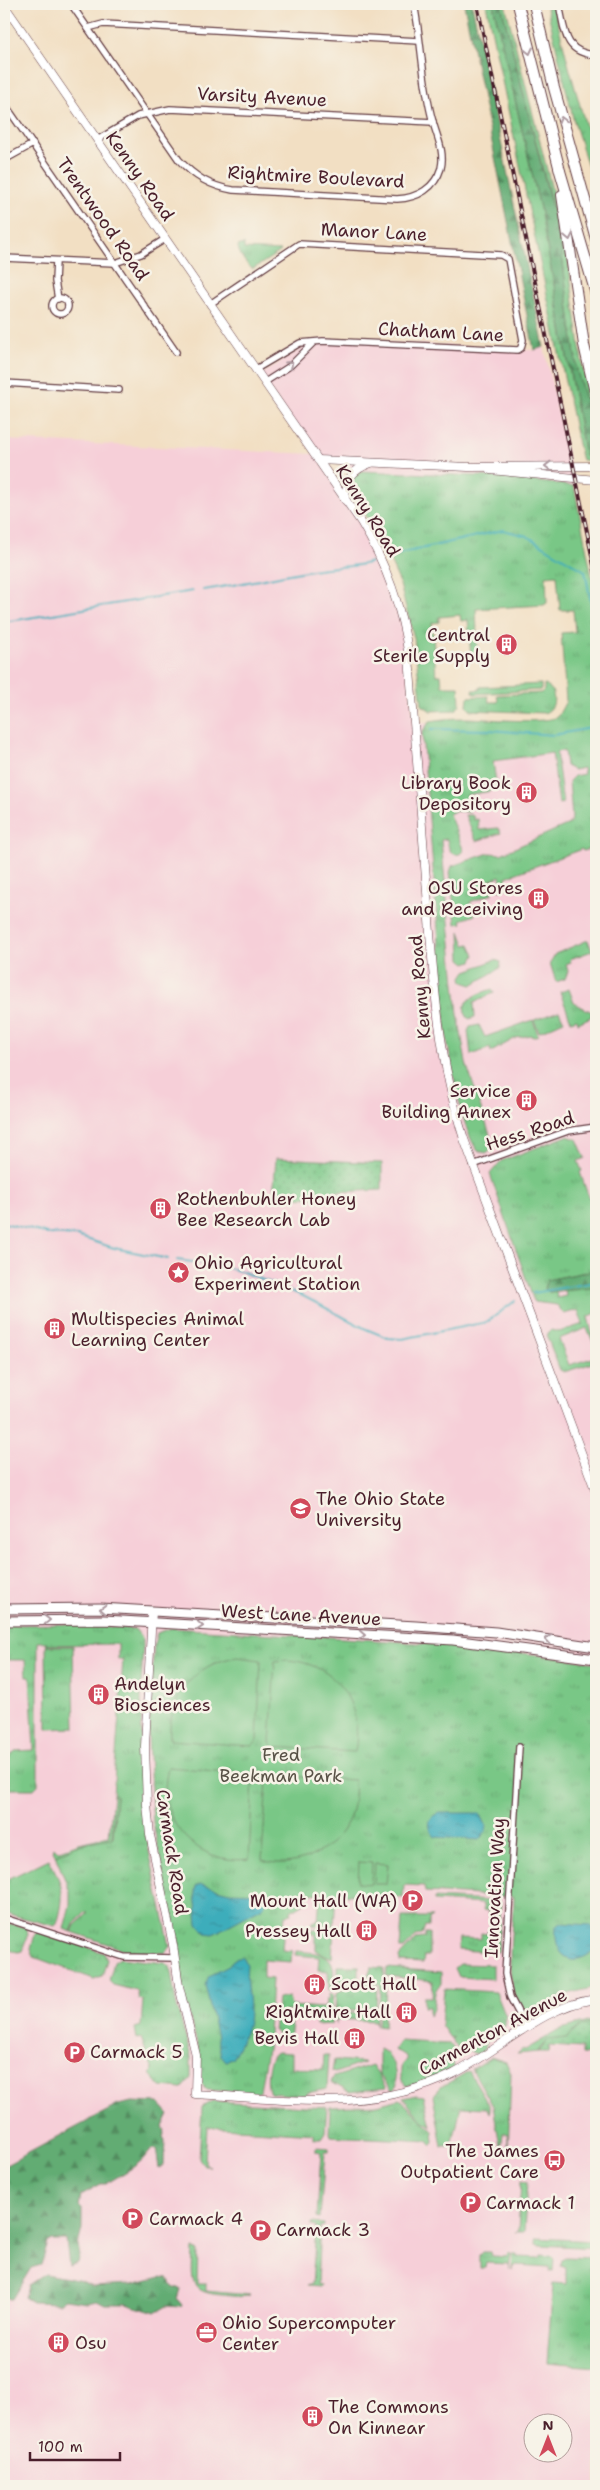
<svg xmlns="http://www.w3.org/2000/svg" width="600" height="2490" viewBox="0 0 600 2490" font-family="'Shantell Sans',sans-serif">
	<defs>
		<pattern id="grass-tufts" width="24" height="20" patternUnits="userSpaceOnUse" patternTransform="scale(1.25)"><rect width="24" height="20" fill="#79c786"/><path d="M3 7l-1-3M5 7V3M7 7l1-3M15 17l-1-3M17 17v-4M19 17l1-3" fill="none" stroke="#6aaa74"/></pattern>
		<pattern id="forest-firs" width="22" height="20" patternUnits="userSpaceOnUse" patternTransform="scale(1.25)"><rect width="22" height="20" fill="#62ac73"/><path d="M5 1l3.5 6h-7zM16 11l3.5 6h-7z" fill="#538b5f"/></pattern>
		<pattern id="garden-dots" width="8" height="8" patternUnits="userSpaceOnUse" patternTransform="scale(1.25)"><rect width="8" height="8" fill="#79c786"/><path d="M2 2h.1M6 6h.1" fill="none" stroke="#6aaa74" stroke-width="1.8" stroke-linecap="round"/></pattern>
		<pattern id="water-ripples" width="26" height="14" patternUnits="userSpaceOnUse" patternTransform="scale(1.25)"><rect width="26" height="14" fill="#3eadbb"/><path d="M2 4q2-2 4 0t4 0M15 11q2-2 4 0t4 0" fill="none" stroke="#368c98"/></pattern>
	</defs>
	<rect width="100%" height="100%" fill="#f7f3e8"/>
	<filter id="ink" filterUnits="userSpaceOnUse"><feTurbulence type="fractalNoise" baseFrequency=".02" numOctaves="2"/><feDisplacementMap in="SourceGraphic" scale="10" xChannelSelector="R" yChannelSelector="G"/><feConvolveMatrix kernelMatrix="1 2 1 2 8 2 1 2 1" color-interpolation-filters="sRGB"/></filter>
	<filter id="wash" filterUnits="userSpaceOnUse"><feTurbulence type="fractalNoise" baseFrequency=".0096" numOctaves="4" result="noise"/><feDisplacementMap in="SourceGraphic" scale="20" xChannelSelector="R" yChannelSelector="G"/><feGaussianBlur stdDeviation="1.12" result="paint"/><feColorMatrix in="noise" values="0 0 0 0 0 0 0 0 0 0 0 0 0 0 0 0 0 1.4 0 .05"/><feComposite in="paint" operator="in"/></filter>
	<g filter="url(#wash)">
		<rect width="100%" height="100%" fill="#f2dfc3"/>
		<path fill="#f6cfd8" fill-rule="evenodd" d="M324,339l210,11 10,-3 30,139 -73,-9 -140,-6 -45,-16 45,67 41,96 12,106 48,-6 81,3 53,-5v1770h-592v-2046l310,14 -54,-79 53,-34zM532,2422h30v30h-30z"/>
		<g fill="url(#grass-tufts)" stroke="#627358">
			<path d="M486,4h7l47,204 45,248 4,2 7,-3v6l-14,-1 -2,-7z"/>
			<path d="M501,4h4l61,241 17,124 13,46v23l-19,-67 -17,-131 -9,-39z"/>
			<path d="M546,4h7l16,63 27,94v32l-23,-75z"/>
			<path d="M244,244v5l37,2 -28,18c-6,-3 -15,-16 -15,-23z"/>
			<path d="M361,471l140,6 73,9 22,111v250l-13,4 -1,-2 -76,28 3,10 -10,4 3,-6 -2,-9 -12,5 4,13 -22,8 5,13 -14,5 1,3 -6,1 -6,-52 2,-6 37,-13 12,1 68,-30 3,-6 -3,-37 5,-5 10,-2 -1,-6 -9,2 -8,-4 -2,-15 -8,1 7,51 -4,1 -7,-51 -59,8 3,21 -6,1 1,8 -24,4 2,17 -14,-1 -6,3 14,35 -1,4c-11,5 -14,-5 -15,-14l-6,1 17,174 8,49 27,81 -2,6 -5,3 -8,-2c-16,-19 -26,-85 -31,-111l-25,-307 8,-12c11,-2 23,-3 35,-3 18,0 82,7 93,-2l8,-15 -5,-68 14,-1 -2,-22h-13l-3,-35 -11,1 1,27 -3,2 -68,4 2,49 -7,1 -3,-39 -7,1 -1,-6 -21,2v5l-7,1 4,52h5l1,11h17l1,18 -4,6 -25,1 -9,-6 -8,-67 -15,-57 -16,-36 -32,-55 1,-12z"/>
			<path d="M541,684v6l-67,4 -1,-4h7v-3z"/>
			<path d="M544,684l8,6c3,10 3,19 -8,23l-74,-3 -3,-5 1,-8 20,-1 1,6h9l-1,-7 44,-2 3,-3z"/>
			<path d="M465,815h8l1,5 4,-1 1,11 19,-2 3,5 -25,8z"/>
			<path d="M460,931l5,14 5,-1 5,11 -3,6 -6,2 -5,-4z"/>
			<path d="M588,940l4,11 -22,8 1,3 -5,2 2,7 -3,8 -9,3 -6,-19 5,-9z"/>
			<path d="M495,960l6,2 -1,6 -28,17 -9,-3 -1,-5 4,-6z"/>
			<path d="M492,989l2,4 -20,9 1,15 -6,2c-15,-17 11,-26 23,-30z"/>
			<path d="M569,989l5,14 18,9 -1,5 -13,6 -1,-4 -6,2 -11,-29z"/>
			<path d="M559,1011l5,10 -25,11 -5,-12z"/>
			<path d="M533,1020l5,15 -6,2 -1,-2 -15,3 -25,14 -1,-4 -19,7 -3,-24 2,-4 9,-2 6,12z"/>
			<path d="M567,1136l10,3 8,19 -7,3 4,10 -2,1 9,26 7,-2v74l-49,10 -2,9 4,3 7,-1 1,7 9,-2 -1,-7 31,-1v25l-8,4 8,32 -9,-21 -28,11 10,26 27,-8v5l-32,10 -4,-2 -13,-33 1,-4 3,-3 8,2 24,-8 -5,-14 -14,4 -7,-9 -23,-3 -44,-128 11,-13z"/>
			<path d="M72,1624l63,5 8,10 -2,56 2,106 6,50 21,95 -5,7 -37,-2 -56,-19 3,-7 12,-11v-3l-13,13 -3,8 -7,-3 6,-24v-13l-15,-37 29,-12 29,-6 3,-41 -3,-1 10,-135 -5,-1v-15l-72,1v-3h-8v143l-4,4h-30v-25l11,-13 19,-1 -4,-73h-4l-1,-17h-21v-35z"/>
			<path d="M171,1628c142,9 284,13 425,35v324c-11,3 -23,5 -33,9 -10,4 -21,14 -32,14 -33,0 -17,-93 -17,-113l-89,-5 -1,-6 -20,-1 -1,13 -67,-4 -2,32 -22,-1v-3l6,-1 2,-27 -16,-1 -1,11 -12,7v3l-6,1 -3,35 10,1 -1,11 -28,-2v18l9,1 -3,58 -9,54 -3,2 -50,-3 -7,-8 -2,-36 -15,-50 -6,-51 -24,-122 -5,-86 6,-92 3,-12z"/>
			<path d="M46,1646h27l2,82 -28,1z"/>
			<path d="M49,1859c14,27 17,35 8,65l-2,2 -51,-13v-32z"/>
			<path d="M434,1898l60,3 -3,13h-2v-3l-6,-1v-6l-49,-3z"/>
			<path d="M495,1901l6,1 -3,50h-3l-4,-26z"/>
			<path d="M402,1917h30l-3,2v7h-4l-3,9 -6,1 -12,13h-4z"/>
			<path d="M4,1922l23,6 1,8 -6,15 -4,1 -14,-3z"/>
			<path d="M312,1929l22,1 -2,28 -16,-7v-16l-4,-2z"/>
			<path d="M488,1930h2l3,22 -35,-2 1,-12 22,1v-6l6,1z"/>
			<path d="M39,1931l65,22 3,7 -5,16 -8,3 -60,-22 -3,-8 4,-15z"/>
			<path d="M425,1933h4v23h-5l-1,7 -23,-1 -1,-5 17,-18 9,-1z"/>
			<path d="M296,1951c34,3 40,3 37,39h-4l-1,-19 -10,-1 1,-13 -24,-2z"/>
			<path d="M120,1958l45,5 5,3 6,37 15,54v22l-9,10 -21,-2 -11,-13 3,-3 -12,-33 -4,1 -2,-11 6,-2 2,-26 -4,-1 -2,-8 -24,-6 -4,-4 5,-19z"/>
			<path d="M460,1964l33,1v14l-34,-2 -4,-9z"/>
			<path d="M337,1966h22v12l-22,11z"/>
			<path d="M371,1967l13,1v9l5,7 -3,3 -2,40 -6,-1 2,-40 -12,-11z"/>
			<path d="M387,1968l54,4v12c-11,7 -3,22 -12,32v-9h-5v-10h8l1,-16 -47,-5z"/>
			<path d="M363,1979l8,2 6,5 -1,26 -41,-2 1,-16z"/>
			<path d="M444,1989l52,3 10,25 -1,9 -19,15 -1,9 -7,5 -12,-6h-8l-7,-10 3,-2 -4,1 -9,-13z"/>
			<path d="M329,1994h4l-2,30 -15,1v-13l-31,-1 -1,11 8,1 -2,15 -12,-2 -4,-6 4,-31 11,-2 2,9 34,2 1,-9h3z"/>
			<path d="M335,2012l41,3v12l-1,-6 -39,-2v6z"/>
			<path d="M596,2020v3c-11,1 -19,6 -26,14 -12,4 -27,0 -32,15l-21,2 6,-5 2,1 36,-21z"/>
			<path d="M400,2041l50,3 6,8 -3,12 2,4 -34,15 -15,3c-6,-5 -6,-14 -4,-22l5,-4 -2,-5 -11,-5z"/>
			<path d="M379,2049c15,4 16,23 18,36l-4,6 -14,-16z"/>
			<path d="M277,2052l15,1v15l31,1 1,-14h5l-2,34 -20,4v3l-37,-3c-5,-9 -3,-37 7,-41z"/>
			<path d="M491,2057l15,5 5,11 -3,79v-19h-5l-2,18 -8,-45 -21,-37z"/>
			<path d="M334,2060l29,2 1,1 -29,10 -3,-1z"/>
			<path d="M372,2065l14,23 -37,4 -18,-10 3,-5z"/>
			<path d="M469,2071l21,35v5l-1,2 -2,-5 -26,-1 -9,39h-10l-9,-50 8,-9z"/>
			<path d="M416,2095l8,1 7,30 -10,-7 -18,-21z"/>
			<path d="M400,2099l33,32 1,11 -3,3 -2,-4 -99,-5 -1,-3 1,-26 47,-2z"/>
			<path d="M212,2101l115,6 -2,26 -4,6h-7v-5l-107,-7 -2,37 5,2h-6l-5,-7 3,-52z"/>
			<path d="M316,2147l13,1v4h-4l-5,66 -3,-1 4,-65 -5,-1z"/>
			<path d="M521,2181l6,1 -3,50h-9l3,-2z"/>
			<path d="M312,2223l12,1v2l-4,1 -3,57 4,1 -1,2 -13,-1 5,-2 4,-57 -4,-1z"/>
			<path d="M536,2238l60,3v7l-56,-3 -4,-1z"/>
			<path d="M193,2249l5,1 -1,34h9v7l44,4c-8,3 -19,1 -28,0 -35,-2 -30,-17 -29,-46z"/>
			<path d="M483,2252h8l1,4 15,1 1,-4 3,1 -2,16 -1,-6 -22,-1 -1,5h-5v-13z"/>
			<path d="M513,2254h4v3l23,1 1,-3 11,1 2,3 -1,12 -3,1 -1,-5 -33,-2 -4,5z"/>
			<path d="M565,2257l31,1v109l-49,-4 6,-80 13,1v-16l-5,-2 1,-7z"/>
		</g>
		<g fill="url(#forest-firs)" stroke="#56664f">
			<path d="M464,4h8l72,343 -10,3z"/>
			<path d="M493,4h8l59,236 17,131 19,67v17l-7,3 -4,-4 -45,-246z"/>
			<path d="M596,1270v18l-47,4 -4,-3 2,-9z"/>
			<path d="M132,2102l27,1 10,11 -6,13 2,4 -2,6 2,3 -1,25 -5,3 -3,-19h-4c-12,17 -29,24 -46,35h-5l-20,11 -2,12 3,2v20l-4,16 2,11 -2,7 -9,3 -3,-26h-15l-3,3 -7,22 -10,3 -19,31h-8v-133l114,-61z"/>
			<path d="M45,2274l33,6 14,6 40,-2 29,-7 7,1 4,8 8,3 -3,10 5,6 -1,2 -14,-1 -12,7 -29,-9h-21l-8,-4 -10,2 -22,-3 -6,4 -27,-1 -7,-4 3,-13z"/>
		</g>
		<g fill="url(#garden-dots)" stroke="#627358">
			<path d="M276,1158l106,5v27l-49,2 -5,6 -55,-1z"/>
			<path d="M113,1795h3l-4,43 -28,5 -29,12 -2,-5 1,-3 4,4 21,-8 30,-7z"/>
			<path d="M596,2023v32l-14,-1v-6l-33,-2 -1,6h-10l9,-12 19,-2 15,-12z"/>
		</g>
		<g fill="#79c786" stroke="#627358">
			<path d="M237,1657l24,3 -4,81 -5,5 -82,-6c-3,-42 24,-77 67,-83z"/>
			<path d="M287,1660c49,3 77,45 68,92l-82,-5 -3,-4 5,-82z"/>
			<path d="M168,1767l82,7 3,4 -4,81c-38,6 -77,-21 -83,-60 -2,-11 0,-21 2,-32z"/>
			<path d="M271,1775l83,5c1,12 0,23 -3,34 -12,34 -54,58 -89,46l5,-81z"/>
			<path d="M359,1862l13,1 -1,21 -13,-1z"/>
			<path d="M375,1863l13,1 -2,20h-12z"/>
		</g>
		<g fill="url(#water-ripples)" stroke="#446673">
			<path d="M439,1813h41l6,12v6l-7,9 -44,-3c-8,-9 -8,-20 4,-24z"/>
			<path d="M201,1884l28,8 29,1 7,11 -2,3 -50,27 -8,-1 -7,-9 -3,-33 1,-5z"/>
			<path d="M561,1923l29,2 6,5v19c-23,21 -43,8 -40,-22z"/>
			<path d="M241,1957l6,7c-2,18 2,30 2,47 0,18 -9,33 -17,48l-6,2 -5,-6 -16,-70 4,-9 20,-10 4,-6z"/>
		</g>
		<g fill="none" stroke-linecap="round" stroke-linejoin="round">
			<g stroke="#3eadbb" stroke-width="2">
				<path d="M394,555l109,-25 24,6 58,35 11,58"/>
				<path d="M203,590c39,-6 77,-15 115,-21 18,-3 35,-1 53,-7"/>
				<path d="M4,622l189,-31"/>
				<path d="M431,729l58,1 65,5 42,-8"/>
				<path d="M4,1223l44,11 29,2 37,12 54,11"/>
				<path d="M177,1260l45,6 21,6 60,24 63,33 22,9 14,1 85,-17 28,-21"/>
				<path d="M533,1293l63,-11"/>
			</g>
		</g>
	</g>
	<g filter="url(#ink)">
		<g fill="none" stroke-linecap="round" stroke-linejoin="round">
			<defs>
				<g id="street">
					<path d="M71,4l108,156c16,17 31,26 54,30l164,9c21,-1 38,-11 44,-31 4,-16 -4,-31 -8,-46 -11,-38 -11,-79 -19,-118"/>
					<path d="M559,4c6,26 4,49 37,51"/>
					<path d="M88,28l15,-4 316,17"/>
					<path d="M4,103l172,249"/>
					<path d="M97,140l41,-24 32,-7 263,13"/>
					<path d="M4,160l29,-16"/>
					<path d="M4,258l111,5 26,-9 24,-15"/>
					<path d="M56,261l-1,20 3,18"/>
					<circle cx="60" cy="306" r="8"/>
					<path d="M210,304l89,-60 202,11 7,4 15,81 -2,8 -3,2 -195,-9 -23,2 -44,26"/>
					<path d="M265,382l25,-16 23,-23"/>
					<path d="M4,383l115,7"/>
					<path d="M473,1165l95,-34 28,-4"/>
					<path d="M519,1747l-14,227 5,23 16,30"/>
					<path d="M4,1918l120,39 51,1"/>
				</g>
				<g id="secondary">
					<path d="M4,5l357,517c26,43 41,86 48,135 6,78 12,157 18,235 6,84 11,166 37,247l132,353"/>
					<path d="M318,460l150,7 128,-1"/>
					<path d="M490,470l106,10"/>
					<path d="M345,500c1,-20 6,-30 26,-37"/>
					<path d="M152,1611l-7,135 2,59 3,30 23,110 6,41 17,69 -1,39c87,5 177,20 258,-20 48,-24 88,-68 143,-75"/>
				</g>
				<g id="primary">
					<path d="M4,1609l96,-1 316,18 80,6 100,15"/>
					<path d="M4,1621l100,-1 349,20 143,19"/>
				</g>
				<g id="highway">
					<path d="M518,4l42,167 36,123"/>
					<path d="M534,4l20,84 42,151"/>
					<path d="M562,195l22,150 12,52"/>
				</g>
			</defs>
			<use href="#street" stroke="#633c42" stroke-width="8"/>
			<use href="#secondary" stroke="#633c42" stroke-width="9"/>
			<use href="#primary" stroke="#633c42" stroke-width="11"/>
			<use href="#highway" stroke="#633c42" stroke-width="12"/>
			<use href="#street" stroke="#fff" stroke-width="5.5"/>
			<use href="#secondary" stroke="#fff" stroke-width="8"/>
			<use href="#primary" stroke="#fff" stroke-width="9"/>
			<use href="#highway" stroke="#fff" stroke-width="10"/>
			<defs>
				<path id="rail" d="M477,4l119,571"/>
			</defs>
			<use href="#rail" stroke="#4a1f2b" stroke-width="4"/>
			<use href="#rail" stroke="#f7f3e8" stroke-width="2" stroke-dasharray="5.5" stroke-linecap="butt"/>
		</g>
		<defs><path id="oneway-chevron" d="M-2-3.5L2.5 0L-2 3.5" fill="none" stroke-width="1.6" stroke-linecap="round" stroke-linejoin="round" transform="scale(1.25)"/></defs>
		<g stroke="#ae9aa0">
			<use href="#oneway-chevron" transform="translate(529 51) rotate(77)"/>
			<use href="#oneway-chevron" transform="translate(562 120) rotate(-105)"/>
			<use href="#oneway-chevron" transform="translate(569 237) rotate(79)"/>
			<use href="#oneway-chevron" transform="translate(290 364) rotate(-43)"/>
			<use href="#oneway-chevron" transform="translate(548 466) rotate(-180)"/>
			<use href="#oneway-chevron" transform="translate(103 1609) rotate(-178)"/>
			<use href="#oneway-chevron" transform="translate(47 1620) rotate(-1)"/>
			<use href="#oneway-chevron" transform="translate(200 1626) rotate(4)"/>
			<use href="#oneway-chevron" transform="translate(362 1635) rotate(3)"/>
			<use href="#oneway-chevron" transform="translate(548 1639) rotate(-172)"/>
		</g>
	</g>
	<defs>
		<symbol id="building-disc" viewBox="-11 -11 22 22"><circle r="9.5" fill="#d1495b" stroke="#f7f3e8"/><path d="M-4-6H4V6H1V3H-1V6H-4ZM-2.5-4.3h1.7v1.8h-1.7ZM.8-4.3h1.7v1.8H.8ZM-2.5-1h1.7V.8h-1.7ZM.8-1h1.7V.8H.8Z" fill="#fff"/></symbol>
		<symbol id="sight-disc" viewBox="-11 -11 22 22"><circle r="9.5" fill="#d1495b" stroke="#f7f3e8"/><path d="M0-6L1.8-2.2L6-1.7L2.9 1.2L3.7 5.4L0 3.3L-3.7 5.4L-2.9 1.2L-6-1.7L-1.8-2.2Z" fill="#fff"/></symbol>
		<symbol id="university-disc" viewBox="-11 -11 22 22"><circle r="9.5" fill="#d1495b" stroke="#f7f3e8"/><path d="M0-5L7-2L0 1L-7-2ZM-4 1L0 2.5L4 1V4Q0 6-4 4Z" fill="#fff"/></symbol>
		<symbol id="parking-disc" viewBox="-11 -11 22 22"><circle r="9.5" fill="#d1495b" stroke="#f7f3e8"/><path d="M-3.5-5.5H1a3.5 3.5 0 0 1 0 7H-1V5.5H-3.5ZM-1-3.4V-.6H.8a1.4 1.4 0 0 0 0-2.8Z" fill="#fff"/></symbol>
		<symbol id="bus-disc" viewBox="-11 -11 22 22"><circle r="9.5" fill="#d1495b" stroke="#f7f3e8"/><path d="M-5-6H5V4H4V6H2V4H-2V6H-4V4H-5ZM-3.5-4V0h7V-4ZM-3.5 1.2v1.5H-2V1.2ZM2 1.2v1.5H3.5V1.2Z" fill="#fff"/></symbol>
		<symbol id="office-disc" viewBox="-11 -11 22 22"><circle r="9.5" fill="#d1495b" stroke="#f7f3e8"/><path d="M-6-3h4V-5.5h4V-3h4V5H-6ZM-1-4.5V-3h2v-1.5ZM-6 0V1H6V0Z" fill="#fff"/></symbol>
	</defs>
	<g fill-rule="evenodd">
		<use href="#building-disc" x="494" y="632" width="25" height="25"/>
		<use href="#building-disc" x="514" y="780" width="25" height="25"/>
		<use href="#building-disc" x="526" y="886" width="25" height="25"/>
		<use href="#building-disc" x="514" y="1088" width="25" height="25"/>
		<use href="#building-disc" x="148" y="1196" width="25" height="25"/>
		<use href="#sight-disc" x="166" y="1260" width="25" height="25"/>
		<use href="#building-disc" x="42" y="1316" width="25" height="25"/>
		<use href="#university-disc" x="288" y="1496" width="25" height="25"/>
		<use href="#building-disc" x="86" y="1682" width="25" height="25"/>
		<use href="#parking-disc" x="400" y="1888" width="25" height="25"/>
		<use href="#building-disc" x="354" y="1918" width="25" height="25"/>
		<use href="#building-disc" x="302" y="1972" width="25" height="25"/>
		<use href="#building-disc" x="394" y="2000" width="25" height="25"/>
		<use href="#building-disc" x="342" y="2026" width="25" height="25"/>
		<use href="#parking-disc" x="62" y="2040" width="25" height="25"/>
		<use href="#bus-disc" x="542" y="2148" width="25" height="25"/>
		<use href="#parking-disc" x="458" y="2190" width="25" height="25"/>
		<use href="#parking-disc" x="120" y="2206" width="25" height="25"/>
		<use href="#parking-disc" x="248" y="2218" width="25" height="25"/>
		<use href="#office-disc" x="194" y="2320" width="25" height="25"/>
		<use href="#building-disc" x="46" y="2330" width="25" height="25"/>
		<use href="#building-disc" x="300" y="2404" width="25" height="25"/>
	</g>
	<g text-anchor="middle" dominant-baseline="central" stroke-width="5" stroke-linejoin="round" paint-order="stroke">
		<g font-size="18" fill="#4a1f2b" stroke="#f7f3e8">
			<text transform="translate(262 97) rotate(3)">Varsity Avenue</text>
			<text transform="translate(140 176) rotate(55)">Kenny Road</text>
			<text transform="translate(316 177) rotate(3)">Rightmire Boulevard</text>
			<text transform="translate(103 219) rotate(55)">Trentwood Road</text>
			<text transform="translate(374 232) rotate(3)">Manor Lane</text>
			<text transform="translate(441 332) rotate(3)">Chatham Lane</text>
			<text transform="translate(368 511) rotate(58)">Kenny Road</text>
			<text transform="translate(420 987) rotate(-95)">Kenny Road</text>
			<text transform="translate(530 1131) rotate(-18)">Hess Road</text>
			<text transform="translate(301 1615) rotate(3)">West Lane Avenue</text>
			<text transform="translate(172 1852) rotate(81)">Carmack Road</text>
			<text transform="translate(495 1888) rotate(-87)">Innovation Way</text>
			<text transform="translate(493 2032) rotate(-28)">Carmenton Avenue</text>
		</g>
		<g font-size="18" fill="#4a1f2b" stroke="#f7f3e8" text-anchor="start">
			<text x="490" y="635" text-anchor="end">Central<tspan x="490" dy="21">Sterile Supply</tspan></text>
			<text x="511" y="783" text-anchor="end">Library Book<tspan x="511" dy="21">Depository</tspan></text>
			<text x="523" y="888" text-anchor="end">OSU Stores<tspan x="523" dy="21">and Receiving</tspan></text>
			<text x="511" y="1091" text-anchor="end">Service<tspan x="511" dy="21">Building Annex</tspan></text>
			<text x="177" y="1199">Rothenbuhler Honey<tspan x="177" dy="21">Bee Research Lab</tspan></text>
			<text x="194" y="1263">Ohio Agricultural<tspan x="194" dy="21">Experiment Station</tspan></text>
			<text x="71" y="1319">Multispecies Animal<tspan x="71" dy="21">Learning Center</tspan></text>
			<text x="316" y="1499">The Ohio State<tspan x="316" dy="21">University</tspan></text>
			<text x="114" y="1684">Andelyn<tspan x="114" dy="21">Biosciences</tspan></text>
			<text x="397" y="1901" text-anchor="end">Mount Hall (WA)</text>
			<text x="351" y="1931" text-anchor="end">Pressey Hall</text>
			<text x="331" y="1984">Scott Hall</text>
			<text x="391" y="2012" text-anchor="end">Rightmire Hall</text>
			<text x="339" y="2038" text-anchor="end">Bevis Hall</text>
			<text x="90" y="2052">Carmack 5</text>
			<text x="539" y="2151" text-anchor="end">The James<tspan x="539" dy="21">Outpatient Care</tspan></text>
			<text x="486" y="2203">Carmack 1</text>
			<text x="149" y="2219">Carmack 4</text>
			<text x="276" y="2230">Carmack 3</text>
			<text x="222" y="2323">Ohio Supercomputer<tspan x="222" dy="21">Center</tspan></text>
			<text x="75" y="2343">Osu</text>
			<text x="328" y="2407">The Commons<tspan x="328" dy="21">On Kinnear</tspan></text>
		</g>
		<g font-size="18" fill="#585146" stroke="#f7f3e8">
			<text x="281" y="1755">Fred<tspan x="281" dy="21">Beekman Park</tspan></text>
		</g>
	</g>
	<rect width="600" height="2490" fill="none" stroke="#f7f3e8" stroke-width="20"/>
	<g transform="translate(548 2438)"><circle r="24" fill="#f7f3e8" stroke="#b29e9c"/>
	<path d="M0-4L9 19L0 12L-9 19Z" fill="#d1495b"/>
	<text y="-8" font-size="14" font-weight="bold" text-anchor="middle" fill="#4a1f2b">N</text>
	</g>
	<path d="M30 2452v8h90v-8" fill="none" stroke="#4a1f2b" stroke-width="2.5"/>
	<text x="38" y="2452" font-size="15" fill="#4a1f2b" stroke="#f7f3e8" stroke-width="4" paint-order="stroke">100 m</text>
</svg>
